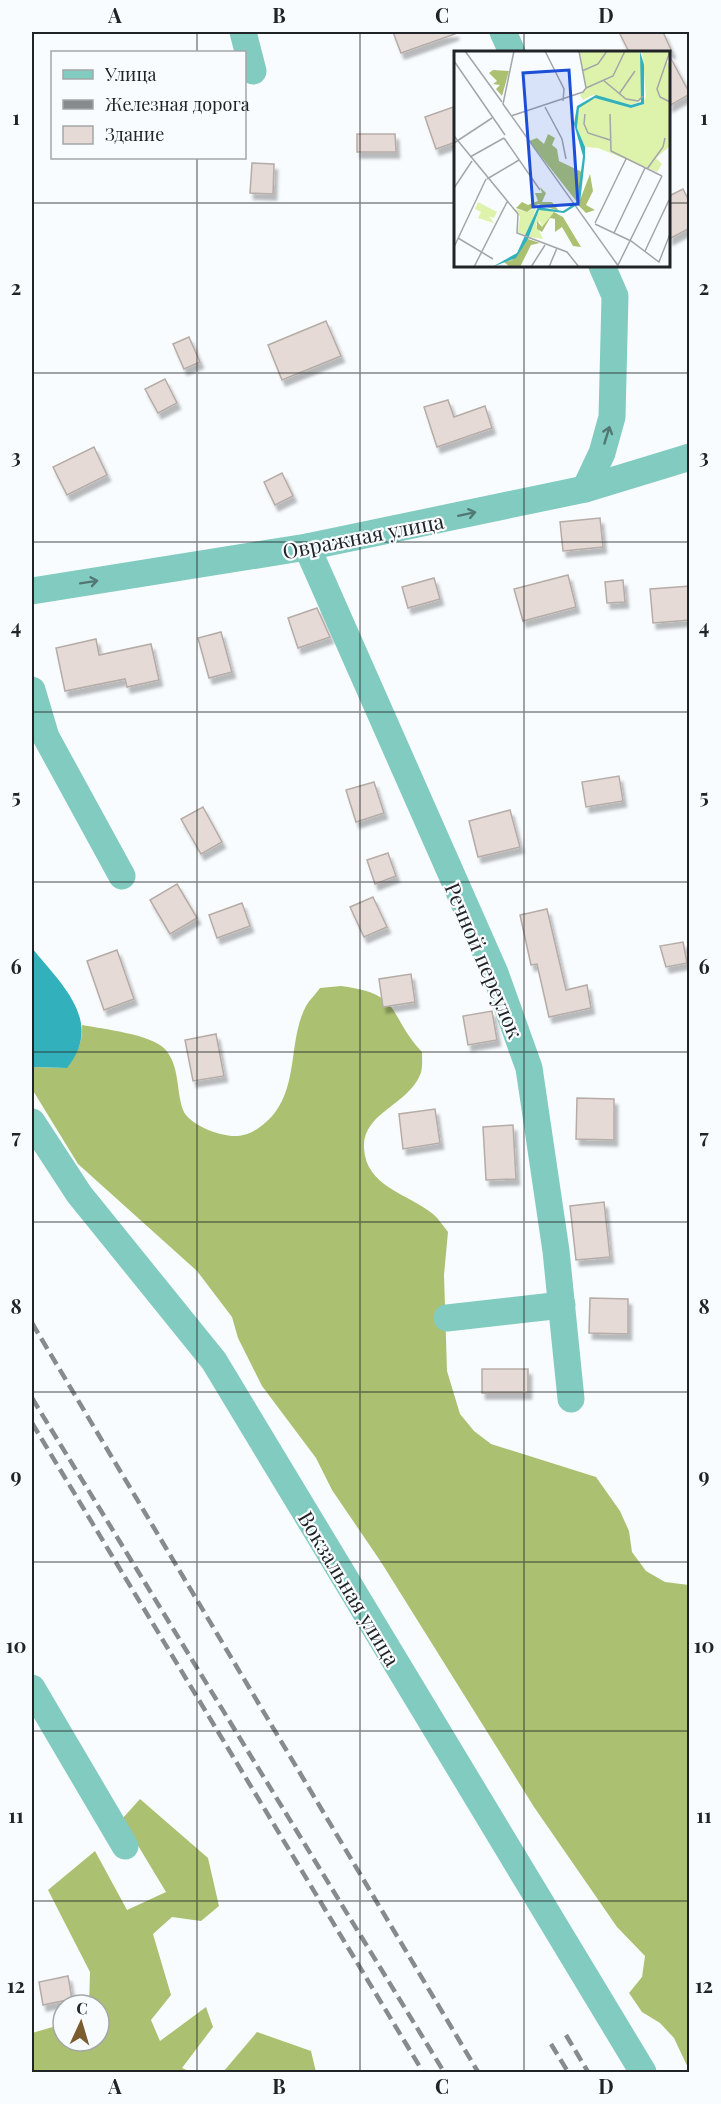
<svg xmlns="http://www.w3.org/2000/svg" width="721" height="2104" viewBox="0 0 721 2104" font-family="'Playfair Display',serif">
	<defs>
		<filter id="shadow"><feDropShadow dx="3.5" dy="6" stdDeviation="1.5" flood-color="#0004"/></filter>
	</defs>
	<rect width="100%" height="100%" fill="#f9fcff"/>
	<g fill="#abc171">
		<path d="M341,986c63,8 46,29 81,66 0,7 1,17 -2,23 -12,30 -58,38 -56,73 2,39 43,45 69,66 6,5 10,12 15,18l-4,43 3,96 13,43 14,17 17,13 105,33 24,34 9,20 3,21 14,19 19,11 24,3v485l-15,-32 -14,-15 -18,-11 -13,-19 13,-16 3,-21 -28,-29 -83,-120 -153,-245 -49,-72 -16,-32 -54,-72 -24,-48 -6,-21 -35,-46 -119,-107 -46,-75v-22l34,1c11,-15 17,-25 16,-43 21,4 68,9 83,24 15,17 11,41 18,61 6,16 45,30 60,25 13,-3 25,-13 33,-24 22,-31 13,-73 30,-105 4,-7 10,-12 14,-18z"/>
		<path d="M140,1799l68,59 11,48 -18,15 -29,-4 -19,17 18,61 -20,25 9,21 46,-34 7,20 -31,41 9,4h-159v-39l31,-9v17h36v-36h-10l1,-33 -42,-82 47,-39 32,59 39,-18 -44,-73z"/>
		<path d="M257,2032l54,19 5,21h-93z"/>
	</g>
	<path fill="#32b1bd" d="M32,948c28,35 73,73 35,120l-35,-1z"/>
	<g fill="#e5dad6" stroke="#b6aca7" stroke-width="1.5" filter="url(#shadow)">
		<path d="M393,32h62v2l-54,19z"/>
		<path d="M619,32h44l9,20h-43z"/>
		<path d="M669,55l21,39 -21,12z"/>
		<path d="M456,106v36l-20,7 -11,-32z"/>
		<path d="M357,134h38l1,18h-39z"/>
		<path d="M252,163l22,1 -1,30 -23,-1z"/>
		<path d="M683,189l7,14v25l-21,11v-43z"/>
		<path d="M326,321l15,35 -59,24 -14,-35z"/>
		<path d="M189,337l11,25 -16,7 -11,-25z"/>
		<path d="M165,379l12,24 -19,10 -13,-24z"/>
		<path d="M448,400l6,17 31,-11 7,22 -55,19 -13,-40z"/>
		<path d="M94,447l13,28 -40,20 -14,-28z"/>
		<path d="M282,473l11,23 -18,9 -11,-23z"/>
		<path d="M600,518l3,29 -40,4 -3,-29z"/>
		<path d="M568,575l8,32 -53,14 -9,-32z"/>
		<path d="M434,578l6,21 -32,9 -6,-21z"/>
		<path d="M623,580l2,22 -18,1 -2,-21z"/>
		<path d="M690,586v34l-37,3 -3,-34z"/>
		<path d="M317,608l13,29 -32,11 -10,-30z"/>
		<path d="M221,632l11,40 -23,6 -11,-40z"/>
		<path d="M96,639l3,16 52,-11 8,36 -32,7 -2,-8 -60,12 -9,-43z"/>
		<path d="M619,776l4,25 -37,6 -4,-25z"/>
		<path d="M374,782l10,31 -28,9 -10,-32z"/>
		<path d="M203,807l19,35 -21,12 -20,-35z"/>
		<path d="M510,810l10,37 -42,10 -9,-36z"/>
		<path d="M388,853l8,23 -21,8 -8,-24z"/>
		<path d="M177,884l20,34 -27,16 -20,-34z"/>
		<path d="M373,897l14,30 -23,10 -14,-30z"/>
		<path d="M242,903l8,23 -33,12 -8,-23z"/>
		<path d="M547,909l19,81 21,-5 4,23 -42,9 -12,-53 -6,1 -11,-50z"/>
		<path d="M683,942l4,21 -21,4 -6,-21z"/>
		<path d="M117,950l17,49 -30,11 -17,-49z"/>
		<path d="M411,974l4,28 -32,5 -4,-28z"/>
		<path d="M492,1011l5,29 -29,5 -5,-29z"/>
		<path d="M216,1034l8,42 -31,5 -8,-41z"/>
		<path d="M577,1098l37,1v41l-38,-1z"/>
		<path d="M435,1109l5,34 -37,6 -4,-35z"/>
		<path d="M513,1125l3,54 -30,1 -3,-53z"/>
		<path d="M604,1202l6,55 -34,3 -6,-54z"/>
		<path d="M590,1298l38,1v35l-39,-1z"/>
		<rect x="482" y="1369" width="46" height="24"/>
		<path d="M68,1976l4,23 -29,6 -4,-23z"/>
	</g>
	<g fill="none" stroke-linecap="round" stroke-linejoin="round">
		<g stroke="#82cbc1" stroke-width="27">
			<path d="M243,32l10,39"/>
			<path d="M503,32l9,20"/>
			<path d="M585,489l17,-36 10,-36 3,-121 -13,-30"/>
			<path d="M307,547l188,426 34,95 27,183 15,148"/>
			<path d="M32,591l275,-44 278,-58 105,-32"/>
			<path d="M32,690l14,47 76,139"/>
			<path d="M32,1122l47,72 135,167 429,711"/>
			<path d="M447,1318l115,-13"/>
			<path d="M32,1688l93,158"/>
		</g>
		<g stroke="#888b8d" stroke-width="4.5" stroke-dasharray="12 6" stroke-linecap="butt">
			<path d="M32,1323l446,749"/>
			<path d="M32,1398l412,674"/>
			<path d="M32,1423l391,649"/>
			<path d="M566,2035l22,37"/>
			<path d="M551,2044l17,28"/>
		</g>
	</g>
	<defs><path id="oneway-shaft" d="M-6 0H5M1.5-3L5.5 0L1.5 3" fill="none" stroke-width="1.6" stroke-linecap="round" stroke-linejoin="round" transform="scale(1.5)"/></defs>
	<g stroke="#527874">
		<use href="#oneway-shaft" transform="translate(607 435) rotate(-73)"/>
		<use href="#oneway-shaft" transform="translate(467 514) rotate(-12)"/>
		<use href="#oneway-shaft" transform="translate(89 582) rotate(-9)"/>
	</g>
	<path fill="none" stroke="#212426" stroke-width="1.5" stroke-opacity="0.55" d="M197,32v20M360,32v2040M524,32v20M197,158v1914M32,203h424M668,203h22M524,266v1806M32,373h658M32,542h658M32,712h658M32,882h658M32,1052h658M32,1222h658M32,1392h658M32,1562h658M32,1731h658M32,1901h658"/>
	<g text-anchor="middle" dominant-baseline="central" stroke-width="4.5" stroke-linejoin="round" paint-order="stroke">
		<g font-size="21" fill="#212426" stroke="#f9fcff">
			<text transform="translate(363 535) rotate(-11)">Овражная улица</text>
			<text transform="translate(485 960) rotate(67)">Речной переулок</text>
			<text transform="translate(350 1588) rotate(59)">Вокзальная улица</text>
		</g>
	</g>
	<g transform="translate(454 51)">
		<rect width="216" height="216" fill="#f9fcff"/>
		<path d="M126,0h60l3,49 -12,5 -38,-10 -10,5 -3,-5 6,-5zM188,0h28l-4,11 4,2v82l-14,12 6,6 -5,8 -59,-24 -13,-1 -8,-19 2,-20 11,-9 13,-1 28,10 11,-3 4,-8zM24,151l19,10 -3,6 -5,-2 5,7 -16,-5 3,-6 -6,-3zM87,154l-5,3 -9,28 -9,-4 2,-15 -5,-8 12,3zM92,157l8,4 -12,15 -2,-6 -4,3 7,15 -14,-2 10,-27z" fill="#ddf2ab"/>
		<path d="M39,19l16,1 -7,25 -6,-7 4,-4 -7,-1 4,-3 -8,-8zM94,83l7,4 -3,7 5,4 2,12 23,11 -5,30 -48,-61 8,-3 7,6zM136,123l3,17 -7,14 9,5 -9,3 -8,-8zM86,136l6,6 -4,9h10l7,9 -21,-7 -11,8 -11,-4 6,-6 6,3 10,-4 -3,-8h7zM100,161l9,5 18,30 -8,-1 -11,-19 -7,5v-13l-5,-1 -8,14 -5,-3v-8l5,6zM74,188l12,4 -9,2 -11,22h-10l-6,-5 8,-2z" fill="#abc171"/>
		<path d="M186,0l4,14v39l-13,4 -36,-10 -16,10 -2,20 8,19v11l-5,45 -16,10 -25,-3 -11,29 -12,19 -24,9 25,-14 21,-46 25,4 14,-9 6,-46 -9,-32 3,-18 19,-11 35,10 10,-3z" fill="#32b1bd"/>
		<path fill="none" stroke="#a3a6a8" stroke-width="1.5" d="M11,0l37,51M60,0l-11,53 116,163M91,0l19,38 -1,12M216,0l-13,38 3,8 10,5M0,10l51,74M128,20l16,-7 9,-13M149,29l23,19 12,2 5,-5M132,37l27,-12 12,-25M165,43l16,-23M91,56l17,32 4,20M131,63l-1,10 4,9 22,7M156,63l1,37 51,25M57,65l72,-24 3,-4 -7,-37M0,85l64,78 -1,19 50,19 12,15M50,87l36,52M0,92l38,-25M16,106l34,-19M193,118l16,-22 2,-9M33,128l32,-19M0,137l18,-27M141,172l31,-64M141,173l36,17 28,21 11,-28M160,182l31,-65M4,187l35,21M0,196l32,-68M191,200l24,-51M164,214l44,-89M20,216l33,-65M77,216l14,-22M95,216l8,-19"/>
		<path fill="#1d4ed8" fill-opacity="0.15" stroke="#1d4ed8" stroke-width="3" d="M115,19l9,134 -45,3 -10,-134z"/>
		<rect width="216" height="216" fill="none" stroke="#212426" stroke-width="3"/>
	</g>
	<rect width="721" height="2104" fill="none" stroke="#f9fcff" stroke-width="66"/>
	<rect x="51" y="51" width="195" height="108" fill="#f9fcff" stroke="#a3a6a8" stroke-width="1.5"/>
	<rect x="63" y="70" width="30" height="9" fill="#82cbc1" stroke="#a3a6a8" stroke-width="1.5"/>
	<text x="105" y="81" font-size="18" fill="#212426">Улица</text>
	<rect x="63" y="100" width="30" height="9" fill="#888b8d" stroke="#a3a6a8" stroke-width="1.5"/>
	<text x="105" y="111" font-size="18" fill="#212426">Железная дорога</text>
	<rect x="63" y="126" width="30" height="18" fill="#e5dad6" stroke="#a3a6a8" stroke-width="1.5"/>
	<text x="105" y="141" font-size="18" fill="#212426">Здание</text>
	<g transform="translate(81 2023) rotate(4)"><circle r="28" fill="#f9fcff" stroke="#a3a6a8" stroke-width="1.5"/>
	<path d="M0-4.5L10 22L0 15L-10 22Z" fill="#7b5c31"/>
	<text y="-9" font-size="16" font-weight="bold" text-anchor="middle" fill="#212426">С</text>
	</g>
	<rect x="33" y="33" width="655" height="2038" fill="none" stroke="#212426" stroke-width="2"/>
	<g font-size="20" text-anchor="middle" font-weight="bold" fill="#212426">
		<text x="115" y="23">A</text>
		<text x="279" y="23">B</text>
		<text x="442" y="23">C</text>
		<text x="606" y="23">D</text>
		<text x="16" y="125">1</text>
		<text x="704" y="125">1</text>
		<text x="16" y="295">2</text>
		<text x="704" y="295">2</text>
		<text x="16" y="464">3</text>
		<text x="704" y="464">3</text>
		<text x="16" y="634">4</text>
		<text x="704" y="634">4</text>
		<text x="16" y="804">5</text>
		<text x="704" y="804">5</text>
		<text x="16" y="974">6</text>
		<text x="704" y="974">6</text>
		<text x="16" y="1144">7</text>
		<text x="704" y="1144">7</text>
		<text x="16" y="1314">8</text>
		<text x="704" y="1314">8</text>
		<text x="16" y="1483">9</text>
		<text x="704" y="1483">9</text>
		<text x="16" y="1653">10</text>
		<text x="704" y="1653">10</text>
		<text x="16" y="1823">11</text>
		<text x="704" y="1823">11</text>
		<text x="16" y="1993">12</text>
		<text x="704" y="1993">12</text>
		<text x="115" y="2094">A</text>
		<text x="279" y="2094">B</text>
		<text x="442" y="2094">C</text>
		<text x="606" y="2094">D</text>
	</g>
</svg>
